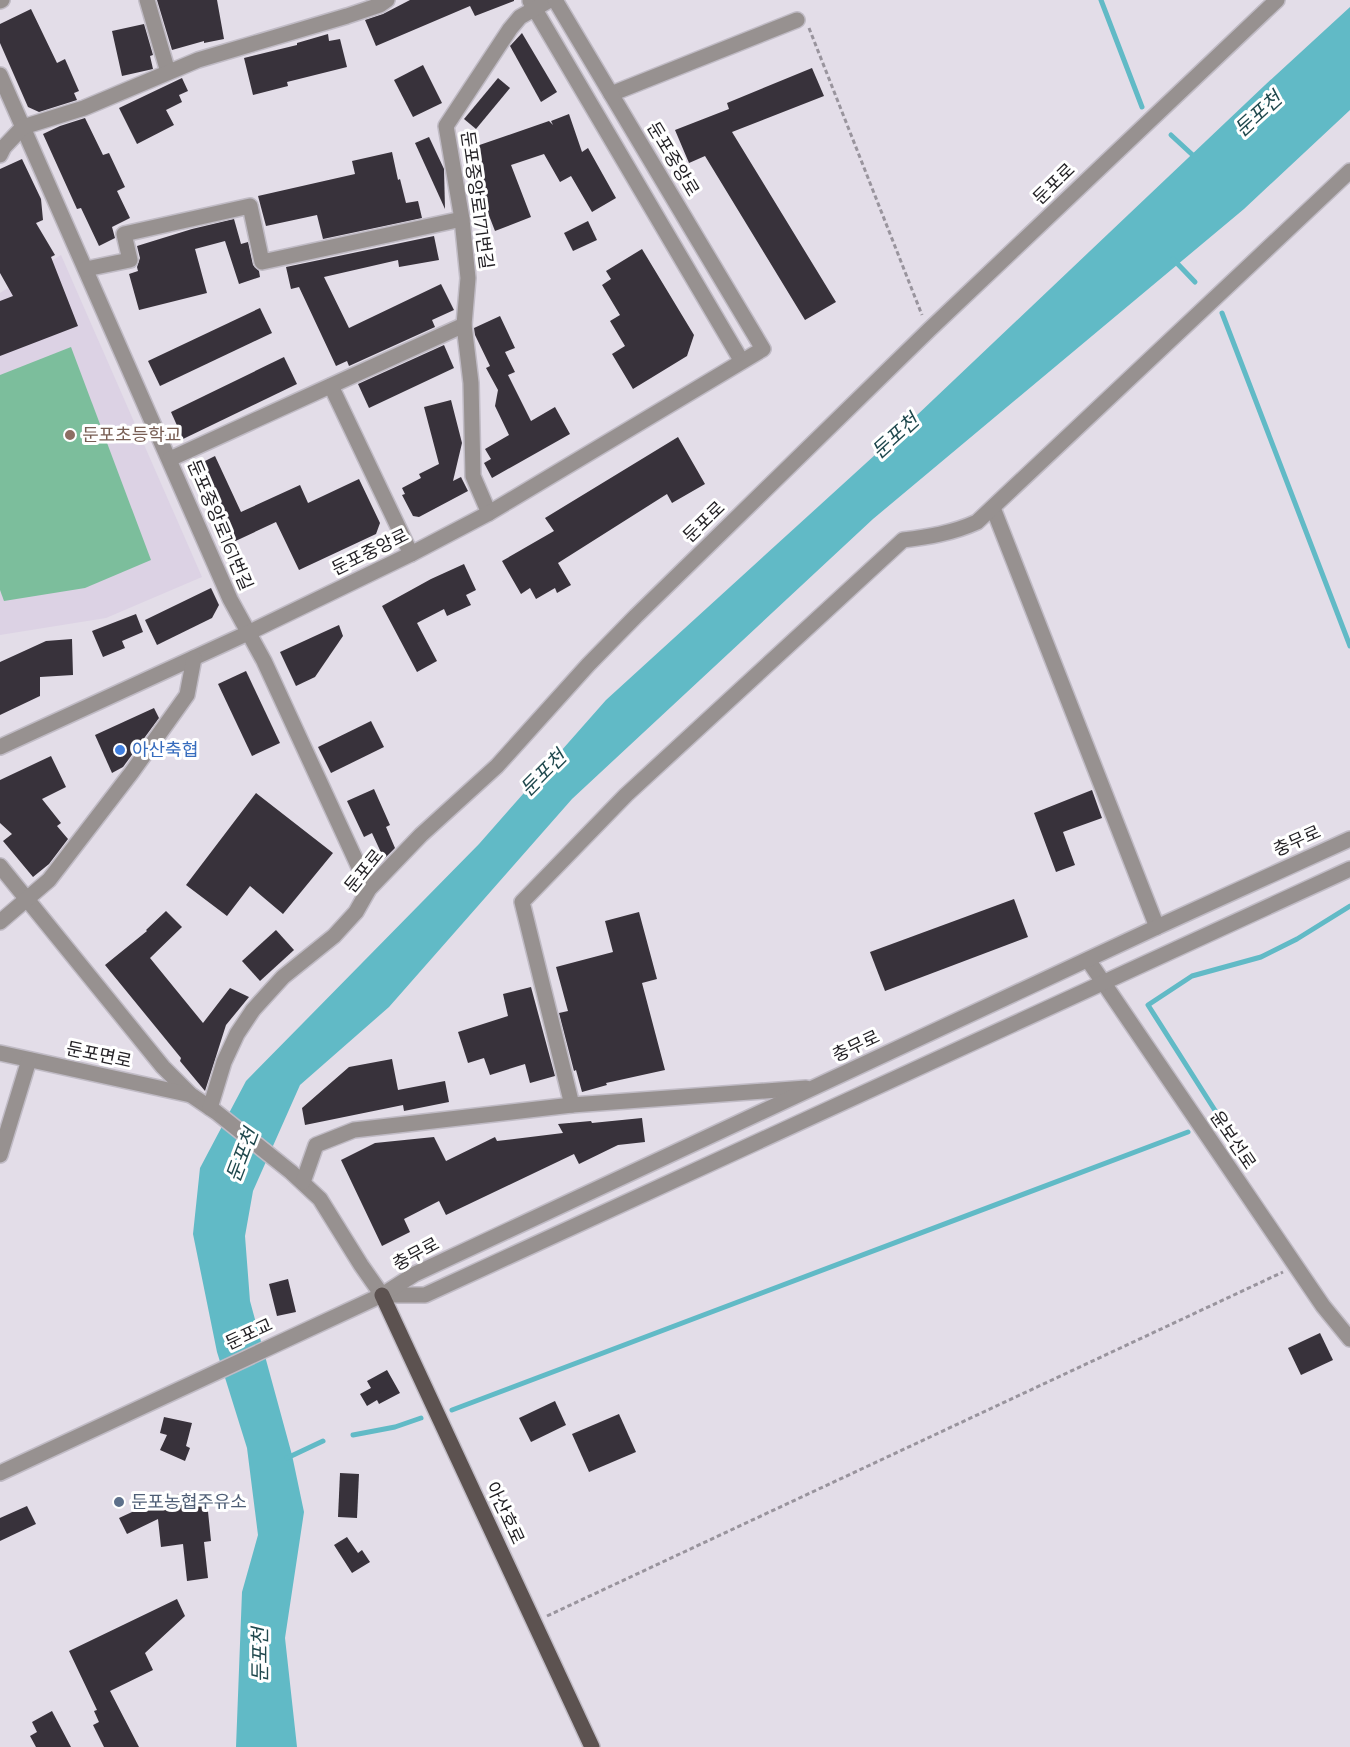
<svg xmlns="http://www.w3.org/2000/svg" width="1350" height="1747" viewBox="0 0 1350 1747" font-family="Montserrat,'Noto Sans KR',sans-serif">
	<rect width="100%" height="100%" fill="#e3dde8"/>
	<path fill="#dcd2e4" d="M61,255l141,322 -96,41 -106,17v-342z"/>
	<path fill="#7cbe9c" d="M71,347l80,213 -66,28 -81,13 -4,-11v-215z"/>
	<path fill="#61bac6" d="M1350,7v103l-106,99 -371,310 -301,280 -183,208 -89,78 -47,106 -8,45 5,65 42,154 12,57 -19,126 12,109h-61l6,-155 16,-57 -11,-87 -30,-96 -24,-118 7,-66 46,-87 233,-237 127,-144 270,-246 389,-369z"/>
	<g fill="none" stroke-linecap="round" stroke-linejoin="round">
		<g stroke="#61bac6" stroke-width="5">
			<path d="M1101,0l41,107"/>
			<path d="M1171,135l26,24"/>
			<path d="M1173,259l22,23"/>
			<path d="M1222,313l128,333"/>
			<path d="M1214,1123l2,-11 -68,-107 44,-29 69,-19 36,-18 53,-33"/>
			<path d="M452,1410l736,-278"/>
			<path d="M353,1435l42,-8 26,-9"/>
			<path d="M287,1458l36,-17"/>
		</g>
	</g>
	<g fill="#38323b">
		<path d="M157,0h60l7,39 -20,4v-2l-32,9z"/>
		<path d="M410,0h104v1l-39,15 -5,-10 -94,40 -11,-26 18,-6z"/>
		<path d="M31,9l26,54 8,-4 14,32 -5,2 3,7 -38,12 -11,-5 -28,-64v-19z"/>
		<path d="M144,24l9,31 -3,1 3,13 -31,7 -10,-45z"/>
		<path d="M522,33l35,59 -16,10 -31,-56z"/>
		<path d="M328,34l1,7 11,-2 7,28 -60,15 1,4 -35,9 -9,-37 53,-13v-2z"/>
		<path d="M423,65l19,38 -29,14 -19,-37z"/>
		<path d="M812,68l12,28 -92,36 104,170 -31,18 -100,-164 -16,7 -14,-33 54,-21 -2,-6z"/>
		<path d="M182,78l6,13 -9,4 3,7 -16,8 8,15 -37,19 -18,-36z"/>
		<path d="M498,78l12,10 -34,41 -12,-10z"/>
		<path d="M569,114l13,38 6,-4 28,50 -24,14 -21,-36 -11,6 -16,-28 -33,11 20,52 -36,14 -21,-54h-2l-7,-22v-5l84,-29 4,4 -2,-4z"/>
		<path d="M85,118l18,37 6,-2 16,34 -8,4 13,27 -18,9 3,11 -16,8 -18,-38 -4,1 -34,-75 17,-8z"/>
		<path d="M429,137l15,32 1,40 -30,-66z"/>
		<path d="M392,152l6,28 2,-1 6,24 12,-2 4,17 -99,21 -6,-24 -51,11 -8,-30 97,-22 -3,-13z"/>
		<path d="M22,159l19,40 2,21 -7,3 19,32 -4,2 27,69 -78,30v-55l13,-5 -13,-23v-104z"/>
		<path d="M234,219l7,25 7,-2 5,23 6,6 1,6 -21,7 -14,-43 -30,8 12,44 -68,17 -10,-36 9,-3 -1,-4 3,-9 -3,-12 55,-17z"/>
		<path d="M588,221l9,19 -24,11 -9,-18z"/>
		<path d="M434,236l5,24 -40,7 -1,-7 -74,17 25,51 92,-44 13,26 -22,10 3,7 -86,39 -2,-5 -11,5 -37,-79 -8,2 -5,-22z"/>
		<path d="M642,249l52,86 -7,21 -54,33 -21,-35 13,-8 -15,-25 10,-6 -18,-30 9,-6 -5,-8z"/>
		<path d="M260,308l12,25 -112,53 -12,-25z"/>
		<path d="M500,316l15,32 -10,4 10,20 -7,3 23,46 24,-14 15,27 -78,44 -8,-15 7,-4 -6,-10 24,-14 -14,-29 3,-16 -12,-22 4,-2 -15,-31 -1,-7z"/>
		<path d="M444,345l10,23 -85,40 -11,-24z"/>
		<path d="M284,357l13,27 -114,55 -12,-27z"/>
		<path d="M451,400l11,43 -9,38 8,-4 7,14 -49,26 -6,-1 -11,-21 3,-1 -3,-6 19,-10 -2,-4 20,-10 -15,-57z"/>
		<path d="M678,437l27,47 -33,19 -5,-9 -109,69 13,22 -14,8 -2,-5 -19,11 -6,-11 -9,6 -19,-33 52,-30 -9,-13z"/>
		<path d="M215,456l26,56 59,-27 8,18 51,-24 21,44 -4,11 -77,36 -23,-48 -49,23 -36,-77z"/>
		<path d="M464,564l12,26 -10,5 5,10 -24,11 -3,-7 -27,14 20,38 -20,11 -35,-66 49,-27z"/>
		<path d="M211,588l8,17 -7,13 -55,27 -12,-25z"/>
		<path d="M136,614l7,18 -21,9 3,7 -22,9 -11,-26z"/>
		<path d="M339,625l4,11 -28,41 -19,9 -16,-34z"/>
		<path d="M72,639l1,36 -33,2v19l-40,19v-53l46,-21z"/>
		<path d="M246,671l34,72 -28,13 -34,-72z"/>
		<path d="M154,708l5,10 -36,49 -11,6 -17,-38z"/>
		<path d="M371,721l13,26 -53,26 -13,-26z"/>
		<path d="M51,756l15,31 -24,12 19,24 -4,3 11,13 -19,25 -16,13 -30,-36 9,-7 -12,-11v-43z"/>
		<path d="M374,789l16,36 -4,2 9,21 -11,11 -12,-26 -8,4 -17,-36z"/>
		<path d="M1092,790l10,28 -39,14 12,33 -19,7 -22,-59z"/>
		<path d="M256,793l77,60 -50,61 -33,-28 -23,30 -41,-31z"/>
		<path d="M1014,899l14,38 -143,54 -15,-39z"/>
		<path d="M166,911l16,16 -32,31 53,65 27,-35 19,9 -23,28 -21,66 -25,-30 1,-3 -76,-93 42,-34 -1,-1z"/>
		<path d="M639,912l18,67 -15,4 23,87 -59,13 1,2 -25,7 -6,-22 -2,1 -15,-58 9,-2 -12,-44 57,-15 -8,-31z"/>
		<path d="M276,930l18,20 -34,31 -18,-20z"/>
		<path d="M531,987l24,89 -25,7 -5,-19 -35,11 -6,-17 -16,5 -10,-31 50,-16 -5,-22z"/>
		<path d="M392,1059l6,31 47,-9 4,21 -45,9 -1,-6 -98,20 -3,-17 47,-41z"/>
		<path d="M642,1118l3,24 -27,3 -39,19 -5,-10 -128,61 -7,-14 -35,18 6,13 -28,14 -41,-86 34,-17 59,-6 12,24 49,-24 2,4 66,-8 -5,-9 33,-3 1,2z"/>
		<path d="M288,1279l8,33 -19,4 -8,-32z"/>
		<path d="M1320,1333l13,27 -32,15 -13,-27z"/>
		<path d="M387,1370l13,23 -21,11 -2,-4 -10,6 -7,-12 11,-6 -4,-7z"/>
		<path d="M555,1401l11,24 -35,17 -12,-24z"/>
		<path d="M619,1414l17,38 -47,20 -17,-38z"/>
		<path d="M164,1417l28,6 -6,23 4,2 -5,13 -25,-11 7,-15 -7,-2z"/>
		<path d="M340,1473l19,1 -2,44 -19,-1z"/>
		<path d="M206,1492l5,49 -7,1 4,36 -21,3 -4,-37 -22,3 -3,-28 -31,15 -8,-16 37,-17v-4z"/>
		<path d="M27,1506l9,18 -36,17v-23z"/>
		<path d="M347,1537l11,16 4,-3 8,12 -18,11 -18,-28z"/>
		<path d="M177,1599l8,17 -40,37 8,17 -43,21 29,56h-35l-11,-22 6,-3 -5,-11 3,-1 -28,-59z"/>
		<path d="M52,1711l19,36h-35l-6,-11 7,-4 -5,-10z"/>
	</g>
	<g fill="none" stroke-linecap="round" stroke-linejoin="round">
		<defs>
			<g id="minor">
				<path d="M147,0l21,72"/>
				<path d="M0,1l2,-1"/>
				<path d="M530,1l211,359"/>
				<path d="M0,75l230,524 34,62 105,228"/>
				<path d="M611,94l186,-74"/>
				<path d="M0,155l4,-8 19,-20 61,-19 114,-48 149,-44 33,-11 7,-5"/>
				<path d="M86,269l44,-9 -6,-26 126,-28 12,56 200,-43"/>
				<path d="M331,386l80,168"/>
				<path d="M170,459l294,-134"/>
				<path d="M993,508l164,419"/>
				<path d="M489,513l-16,-37 -2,-93 -7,-58 4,-47 -6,-59 -16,-93 64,-97 10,-12 30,-17"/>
				<path d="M0,747l248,-114 163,-79 78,-41 274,-164 -208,-349"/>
				<path d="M0,866l163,201 28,28 25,17 75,60 29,27 41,66 21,30"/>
				<path d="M0,922l49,-42 83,-108 55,-77 7,-37"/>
				<path d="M1088,960l235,346 27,33"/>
				<path d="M0,1053l191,42"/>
				<path d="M572,1105l-50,-203 104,-107 277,-255c25,-3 50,-7 74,-18l373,-351"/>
				<path d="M210,1108l14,-46 13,-28 16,-24 30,-33 51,-41 22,-24 13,-23 52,-54 76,-69 91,-101 48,-49 293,-286 348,-330"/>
				<path d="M0,1155l29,-95"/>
				<path d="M303,1182l13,-37 38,-15 218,-25 234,-17"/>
				<path d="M382,1295h43l925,-426"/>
				<path d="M0,1473l382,-178 33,-21 742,-347 193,-88"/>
			</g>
			<path id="major" d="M382,1295l210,452"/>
		</defs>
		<use href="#minor" stroke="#c0bbc5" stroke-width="18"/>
		<use href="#major" stroke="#c0bbc5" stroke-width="18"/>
		<g stroke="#99949d" stroke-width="3" stroke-dasharray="4.5 3" stroke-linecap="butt">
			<path d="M809,28l113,287"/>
			<path d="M547,1616l736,-344"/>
		</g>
		<use href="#minor" stroke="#979190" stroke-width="15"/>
		<use href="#major" stroke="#5c5250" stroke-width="15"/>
	</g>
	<circle fill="#8d6e63" stroke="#fff" stroke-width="2" cx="70" cy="435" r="6"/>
	<circle fill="#3f7fe0" stroke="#fff" stroke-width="2" cx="120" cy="750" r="6"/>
	<circle fill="#5c6f8a" stroke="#fff" stroke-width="2" cx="119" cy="1502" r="6"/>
	<g text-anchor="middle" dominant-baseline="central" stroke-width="6" stroke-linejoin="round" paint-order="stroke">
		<g font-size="18" fill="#211f23" stroke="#fff">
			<text transform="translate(673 159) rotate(59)">둔포중앙로</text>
			<text transform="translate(1054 184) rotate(-44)">둔포로</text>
			<text transform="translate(477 200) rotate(82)">둔포중앙로171번길</text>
			<text transform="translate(704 522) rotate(-44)">둔포로</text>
			<text transform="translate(220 525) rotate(67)">둔포중앙로161번길</text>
			<text transform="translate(370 552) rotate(-26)">둔포중앙로</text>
			<text transform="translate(1297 841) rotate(-24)">충무로</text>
			<text transform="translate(364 871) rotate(-51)">둔포로</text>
			<text transform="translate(856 1046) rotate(-25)">충무로</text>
			<text transform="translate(99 1055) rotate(12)">둔포면로</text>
			<text transform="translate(1233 1140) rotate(56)">윤보선로</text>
			<text transform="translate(416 1254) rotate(-28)">충무로</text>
			<text transform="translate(249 1334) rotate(-25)">둔포교</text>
			<text transform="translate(505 1513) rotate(65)">아산호로</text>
		</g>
		<g font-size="18" fill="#785e54" stroke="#fff" text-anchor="start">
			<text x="82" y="435">둔포초등학교</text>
		</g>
		<g font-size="18" fill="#366cbe" stroke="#fff" text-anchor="start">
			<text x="132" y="750">아산축협</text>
		</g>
		<g font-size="18" fill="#4e5e75" stroke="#fff" text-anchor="start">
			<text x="131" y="1502">둔포농협주유소</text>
		</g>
		<g font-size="20" font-style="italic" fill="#1f484d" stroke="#fff">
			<text transform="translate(1258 114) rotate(-42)">둔포천</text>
			<text transform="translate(895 436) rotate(-42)">둔포천</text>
			<text transform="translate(543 773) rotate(-45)">둔포천</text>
			<text transform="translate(242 1155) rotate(-69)">둔포천</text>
			<text transform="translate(260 1655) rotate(-90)">둔포천</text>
		</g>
	</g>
</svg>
